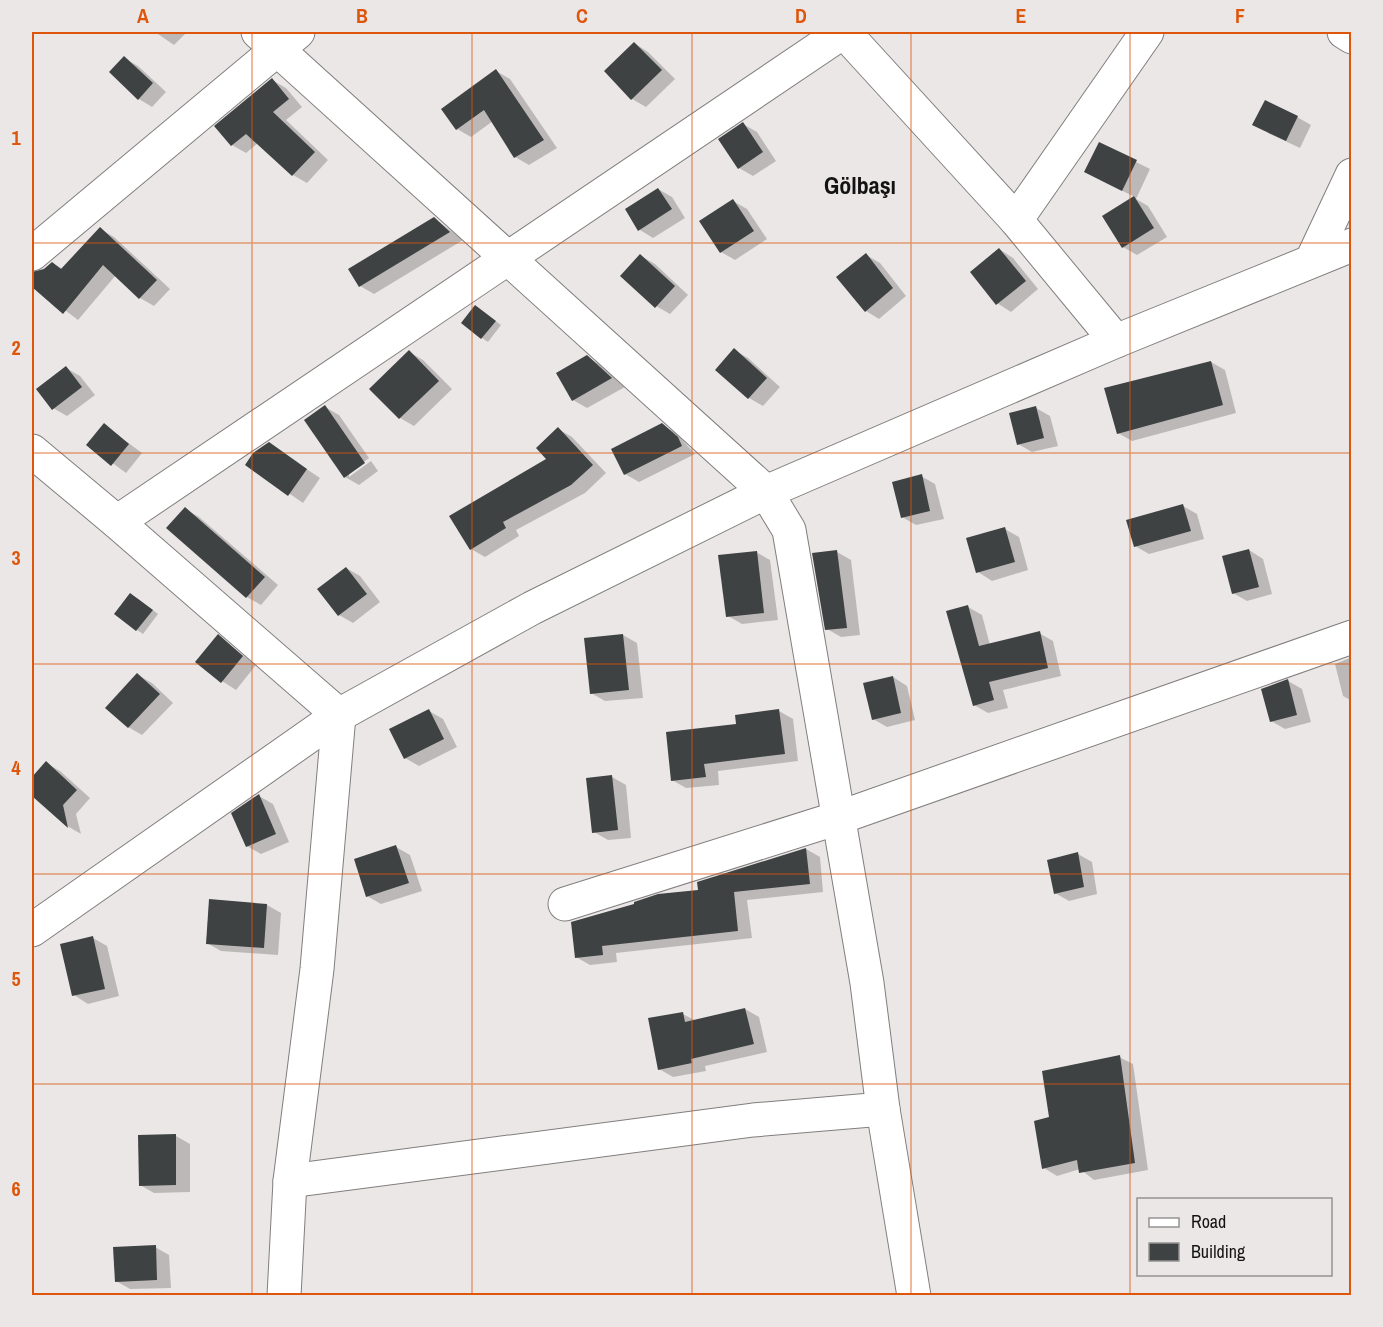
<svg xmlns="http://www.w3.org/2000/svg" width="1383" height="1327" viewBox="0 0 1383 1327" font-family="'Archivo Narrow',sans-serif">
	<rect width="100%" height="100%" fill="#ebe7e7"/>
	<g fill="#0003">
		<path d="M155,32h32l-13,13z"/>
		<path d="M634,43l14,9 27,27 -29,28 -14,-8z"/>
		<path d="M124,58l14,8 28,26 -14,15 -13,-8z"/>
		<path d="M496,71l14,8 47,69 -28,17 -14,-8 -22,-36 -22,16 -14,-8z"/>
		<path d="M272,80l14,8 16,19 -16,13 42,40 -21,23 -14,-8 -35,-32 -12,10 -14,-8z"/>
		<path d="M1297,117l14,8 -11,23 -32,-15z"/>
		<path d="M743,124l14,8 19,29 -23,15 -14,-8z"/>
		<path d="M1100,144l50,25 -14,30 12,7 19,31 -30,18 -14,-8 -19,-30 31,-20 -35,-17z"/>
		<path d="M658,189l14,8 13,21 -32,20 -13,-8z"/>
		<path d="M733,201l14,8 20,30 -32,21 -14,-8z"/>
		<path d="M434,218l29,22 -89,54 -14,-8 -10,-16z"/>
		<path d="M100,229l14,8 56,52 -16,17 -14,-8 -24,-23 -38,45 -46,-35v-12l4,1 16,-11 11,6z"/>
		<path d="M999,249l14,9 25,31 -27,23 -14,-9z"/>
		<path d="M866,255l14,8 26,33 -27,23 -13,-8z"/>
		<path d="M641,256l14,8 33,31 -18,19 -14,-8z"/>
		<path d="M482,311l19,14 -13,17 -6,-4z"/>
		<path d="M734,350l14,8 32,29 -17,19 -14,-8 -32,-28z"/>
		<path d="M409,352l14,8 29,29 -38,37 -14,-8z"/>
		<path d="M587,357l14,8 24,22 -38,21 -14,-8 -15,-27z"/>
		<path d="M1211,362l14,8 11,43 -104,28 -14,-8z"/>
		<path d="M66,368l14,8 15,19 -28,21 -14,-8z"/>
		<path d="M325,407l14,8 30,43 -20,15v4l22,-16 7,10 -19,14 -14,-8z"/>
		<path d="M1036,408l14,8 8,30 -26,6 -14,-8z"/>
		<path d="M104,425l38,28 -16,20 -38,-28z"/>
		<path d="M662,425l14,8 19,21 -56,28 -14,-8z"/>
		<path d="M558,429l14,8 34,36 -21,20 -69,37 3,6 -34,21 -14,-8 77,-90z"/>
		<path d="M269,444l51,34 -17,25 -56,-39z"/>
		<path d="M921,476l14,8 9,35 -28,6 -14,-8z"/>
		<path d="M1183,506l14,8 7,25 -55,15 -14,-8z"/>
		<path d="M185,509l14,8 79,68 -17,20 -14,-8z"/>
		<path d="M1005,529l14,8 9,33 -36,11 -14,-9z"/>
		<path d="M1249,550l14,9 9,35 -25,7 -14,-8z"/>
		<path d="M756,552l14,8 8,60 -36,4 -14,-8z"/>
		<path d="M837,552l14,8 9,75 -19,2 -14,-8z"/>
		<path d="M346,568l14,8 20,26 -27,21 -14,-8z"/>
		<path d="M137,598l21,16 -15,20 -6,-4z"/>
		<path d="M968,607l14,8 8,30 49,-12 14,8 8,35 -58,14 5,18 -20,5 -14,-8z"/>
		<path d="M623,635l14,8 6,55 -38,3 -14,-8z"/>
		<path d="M218,636l38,29 -20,25 -14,-9z"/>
		<path d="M1352,657v44l-9,-5 -8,-32z"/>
		<path d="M138,675l14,8 21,20 -31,32 -14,-8z"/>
		<path d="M893,677l14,9 8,34 -28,7 -14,-8z"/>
		<path d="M1288,681l14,8 9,33 -26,7 -14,-8z"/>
		<path d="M429,711l14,8 14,28 -38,19 -14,-8z"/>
		<path d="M779,711l14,8 5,42 -80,10 1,14 -33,3 -14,-8 66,-54z"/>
		<path d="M46,763l14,8 30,27 -14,16 5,20 -12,-7 -37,-33v-15z"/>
		<path d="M612,777l14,8 5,53 -23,2 -14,-8z"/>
		<path d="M259,796l14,8 16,38 -28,12 -14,-8z"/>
		<path d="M396,847l14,8 12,36 -41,13 -14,-8z"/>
		<path d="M806,849l14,8 3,35 -76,8 5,38 -136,15 1,9 -27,3 -14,-8 124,-66z"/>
		<path d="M1078,854l14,8 5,32 -28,7 -14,-8z"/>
		<path d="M267,905l14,8 -3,42 -57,-4 -14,-8z"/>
		<path d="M93,938l14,8 12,50 -31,8 -14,-9z"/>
		<path d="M745,1009l14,8 8,35 -62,14 1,5 -33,6 -14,-8 24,-55 13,7z"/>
		<path d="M1119,1057l14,7 15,106 -54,10 -14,-11 -23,7 -13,-8 7,-49z"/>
		<path d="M176,1136l14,8v48l-36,1 -14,-8z"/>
		<path d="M155,1247l14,8 2,33 -41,1 -14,-8z"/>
	</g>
	<g fill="#3e4242">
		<path d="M634,42l28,28 -31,30 -27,-29z"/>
		<path d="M124,56l29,27 -15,17 -29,-28z"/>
		<path d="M496,69l48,71 -30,18 -30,-48 -28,20 -15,-21z"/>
		<path d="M272,78l17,21 -16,13 42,40 -23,24 -46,-42 -15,12 -17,-20z"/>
		<path d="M1265,100l33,16 -12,25 -34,-16z"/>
		<path d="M743,122l20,30 -25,17 -20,-30z"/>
		<path d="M1099,142l38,18 -15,31 -38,-19z"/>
		<path d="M658,188l14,21 -34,22 -13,-22z"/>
		<path d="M1134,196l20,32 -32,20 -20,-32z"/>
		<path d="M733,199l21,32 -34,22 -21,-32z"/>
		<path d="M434,217l16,15 -91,55 -11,-18z"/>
		<path d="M100,227l57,53 -18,19 -36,-34 -40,49 -31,-27v-15l12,-3 8,-7 9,7z"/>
		<path d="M999,248l27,33 -30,24 -26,-33z"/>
		<path d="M866,253l27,35 -28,24 -29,-35z"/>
		<path d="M640,254l35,32 -20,22 -35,-32z"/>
		<path d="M475,305l21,16 -15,18 -20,-16z"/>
		<path d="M734,348l33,30 -19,21 -33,-29z"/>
		<path d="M409,350l30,31 -40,38 -30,-30z"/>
		<path d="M587,355l25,23 -40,23 -16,-28z"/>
		<path d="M1211,361l12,44 -106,29 -13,-46z"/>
		<path d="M66,366l16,21 -30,23 -16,-21z"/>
		<path d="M325,405l40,58 -21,15 -40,-58z"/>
		<path d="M1036,406l8,32 -27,7 -8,-32z"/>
		<path d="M104,423l25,21 -18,22 -25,-21z"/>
		<path d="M662,423l16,14 4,9 -58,29 -13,-26z"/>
		<path d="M558,427l35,38 -22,20 -68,37 3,6 -36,22 -21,-34 97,-57 -10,-11z"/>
		<path d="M269,442l38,27 -19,27 -43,-31 8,-12z"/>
		<path d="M922,474l8,37 -29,7 -9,-36z"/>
		<path d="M1183,504l8,27 -57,16 -8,-27z"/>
		<path d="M185,507l80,70 -19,21 -80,-70z"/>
		<path d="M1005,527l10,35 -39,11 -10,-35z"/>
		<path d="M1249,549l10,38 -27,7 -10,-38z"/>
		<path d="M837,550l10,78 -22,2 -13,-77z"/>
		<path d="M757,551l7,62 -38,4 -8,-62z"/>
		<path d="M346,567l21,27 -29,22 -21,-27z"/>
		<path d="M130,593l23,17 -17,21 -22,-17z"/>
		<path d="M968,605l11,41 61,-15 8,37 -59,14 5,18 -21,6 -27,-95z"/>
		<path d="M218,634l25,22 -22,27 -26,-21z"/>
		<path d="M623,634l6,56 -39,4 -6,-56z"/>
		<path d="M137,673l23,21 -32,34 -23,-20z"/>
		<path d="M893,676l8,37 -29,7 -9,-37z"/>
		<path d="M1288,679l9,36 -27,7 -9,-33z"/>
		<path d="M429,709l15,30 -40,20 -15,-30z"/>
		<path d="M779,709l6,45 -81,10 2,13 -35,4 -5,-49 70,-8 -1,-9z"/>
		<path d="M46,761l31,29 -14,15 5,23 -36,-32v-19z"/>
		<path d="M612,775l6,55 -26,3 -6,-55z"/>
		<path d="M259,794l17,40 -30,13 -15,-34z"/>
		<path d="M396,845l13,38 -43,14 -12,-38z"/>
		<path d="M806,848l4,36 -76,8 4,39 -136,15 1,9 -28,3 -4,-36 63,-18v-2l24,-8 40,-4 -1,-8z"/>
		<path d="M1078,852l6,35 -30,7 -7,-34z"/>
		<path d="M209,899l58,5 -3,44 -58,-4z"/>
		<path d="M93,936l12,53 -33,7 -12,-52z"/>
		<path d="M745,1008l9,36 -63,15 1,4 -34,7 -10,-52 35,-6 2,10z"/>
		<path d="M1120,1055l15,108 -56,10 -2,-13 -35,9 -8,-48 15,-4 -7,-46z"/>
		<path d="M176,1134v51l-37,1 -1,-51z"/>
		<path d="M156,1245l1,35 -42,2 -2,-35z"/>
	</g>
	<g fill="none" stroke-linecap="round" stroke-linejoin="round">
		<defs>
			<g id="minor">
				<path d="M258,32l508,460 23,38 78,453 16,126 31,187"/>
				<path d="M844,32l172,188 100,121"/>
				<path d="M1344,32l8,5"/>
				<path d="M1016,220l131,-188"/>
				<path d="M32,254l266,-222"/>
				<path d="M1312,260l40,-85"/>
				<path d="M32,451l85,71 222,193 -22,254 -27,212 -6,115"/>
				<path d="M117,522l726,-490"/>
				<path d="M565,904l273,-86 514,-181"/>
				<path d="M32,930l307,-215 193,-107 234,-116 350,-151 236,-96"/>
				<path d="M290,1181l463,-61 130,-11"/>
			</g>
		</defs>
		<use href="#minor" stroke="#827e7e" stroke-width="35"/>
		<use href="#minor" stroke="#fff" stroke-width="33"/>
	</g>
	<path fill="none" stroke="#dd560c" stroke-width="1.5" stroke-opacity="0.55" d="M252,32v1264M472,32v1264M692,32v1264M911,32v1264M1130,32v1264M32,243h1320M32,453h1320M32,664h1320M32,874h1320M32,1084h1320"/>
	<g text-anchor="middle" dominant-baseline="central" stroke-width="6" stroke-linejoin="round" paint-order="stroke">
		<g font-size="24" font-weight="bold" fill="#141313" stroke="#ebe7e7">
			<text x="860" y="185">Gölbaşı</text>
		</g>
	</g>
	<rect width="1383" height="1327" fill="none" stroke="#ebe7e7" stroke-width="66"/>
	<rect x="1137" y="1198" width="195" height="78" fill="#ebe7e7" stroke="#959292" stroke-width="1.5"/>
	<rect x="1149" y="1218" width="30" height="9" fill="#ffffff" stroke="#959292" stroke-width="1.5"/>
	<text x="1191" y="1228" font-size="18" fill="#141313">Road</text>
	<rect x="1149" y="1243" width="30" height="18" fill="#3e4242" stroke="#959292" stroke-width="1.5"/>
	<text x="1191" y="1258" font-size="18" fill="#141313">Building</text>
	<rect x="33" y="33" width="1317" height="1261" fill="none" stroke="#dd560c" stroke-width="2"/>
	<g font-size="20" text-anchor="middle" font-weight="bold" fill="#dd560c">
		<text x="143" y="23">A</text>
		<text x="362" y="23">B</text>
		<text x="582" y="23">C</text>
		<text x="801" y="23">D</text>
		<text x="1021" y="23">E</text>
		<text x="1240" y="23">F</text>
		<text x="16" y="145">1</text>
		<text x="16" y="355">2</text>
		<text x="16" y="565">3</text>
		<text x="16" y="775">4</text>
		<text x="16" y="986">5</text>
		<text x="16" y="1196">6</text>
	</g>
</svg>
